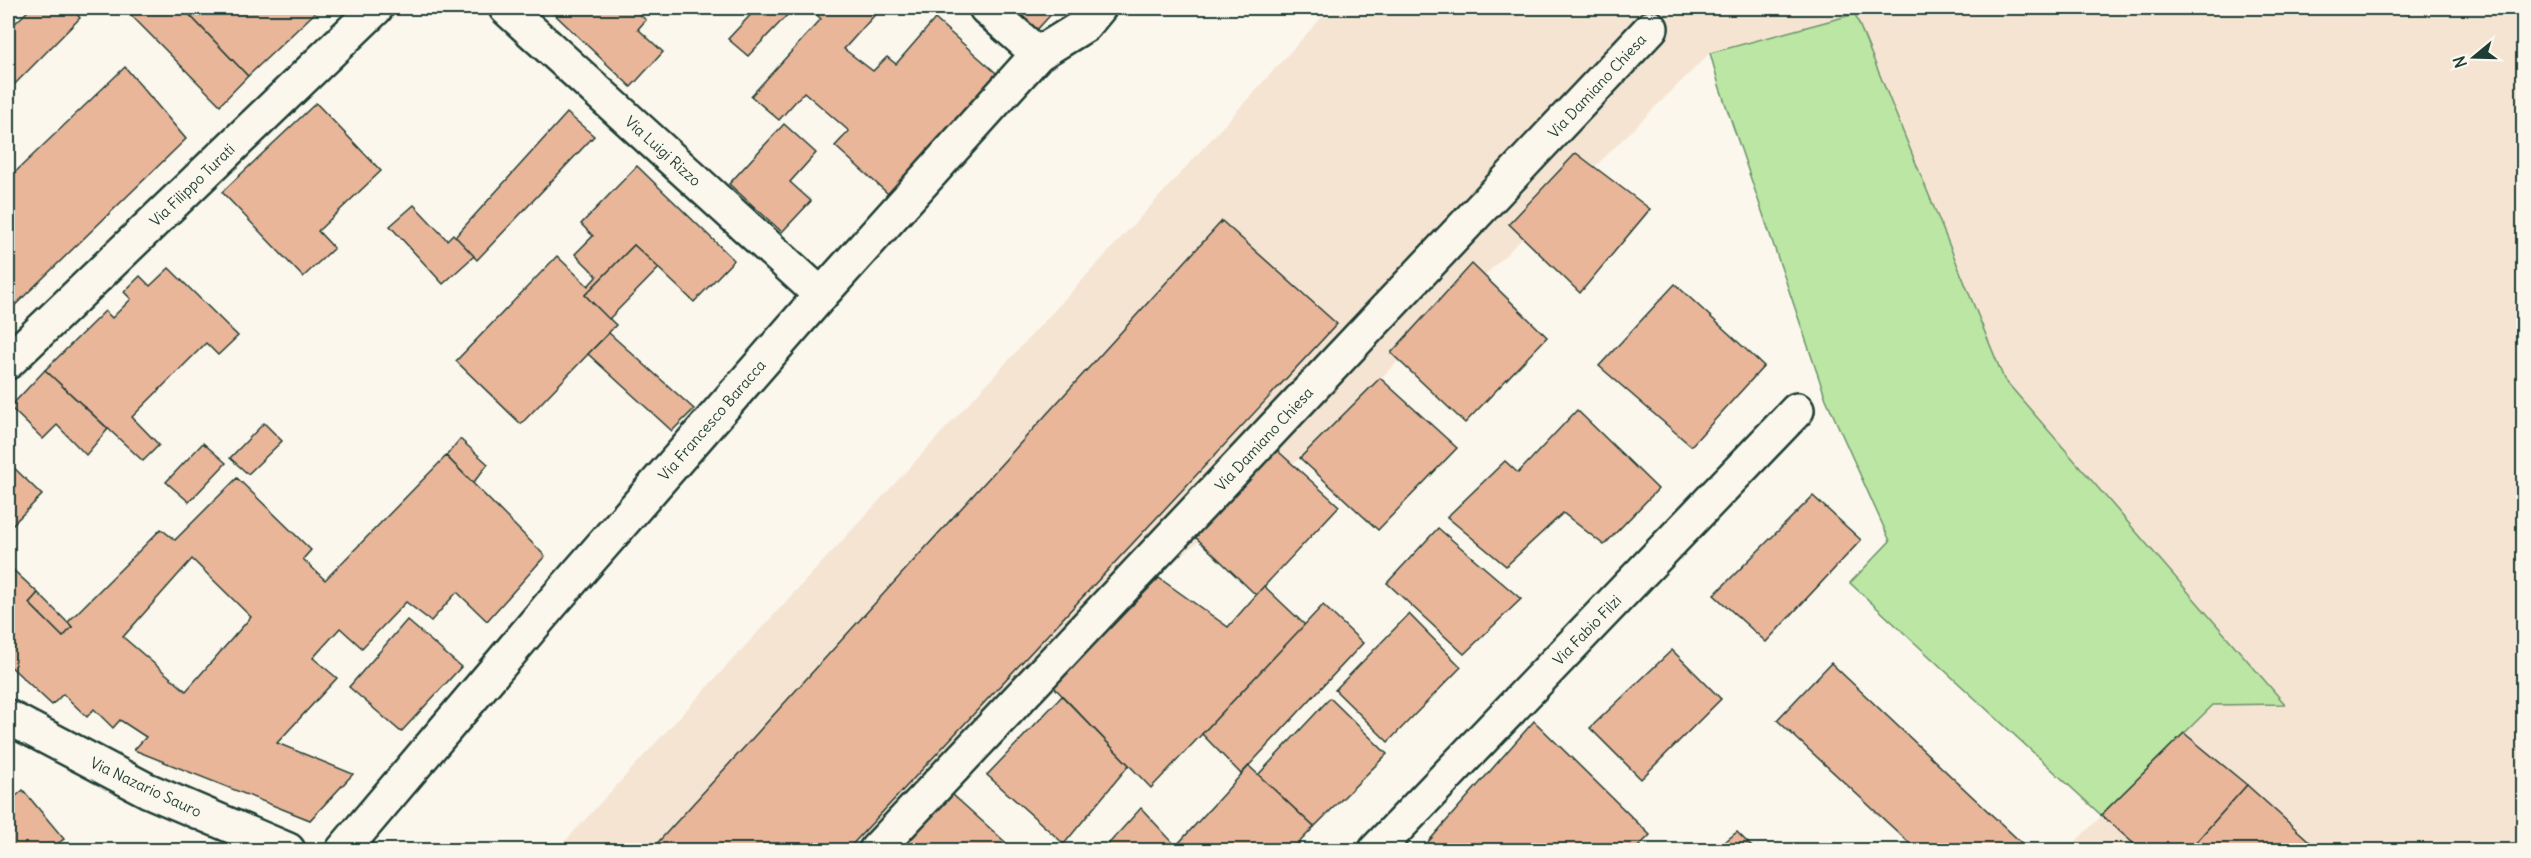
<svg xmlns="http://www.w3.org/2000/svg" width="2531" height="858" viewBox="0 0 2531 858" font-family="Delius,sans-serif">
	<rect width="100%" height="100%" fill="#fbf7ec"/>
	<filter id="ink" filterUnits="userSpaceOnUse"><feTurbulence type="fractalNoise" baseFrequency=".0167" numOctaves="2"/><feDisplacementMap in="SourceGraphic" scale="12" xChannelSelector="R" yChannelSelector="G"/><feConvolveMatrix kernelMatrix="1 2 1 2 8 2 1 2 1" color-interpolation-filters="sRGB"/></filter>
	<g filter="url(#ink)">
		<path fill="#f6e4d3" d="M1330,8h1193v842h-456l146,-145 71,-2 -280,-324 -149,-365 -145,39 -410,405 -141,116 -259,276h-343l611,-663z"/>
		<path fill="#bbe6a3" stroke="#6d926c" stroke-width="1.5" d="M1855,14l149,365 281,325 -72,1 -112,110 -251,-232 40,-42 -64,-142 -107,-314 -9,-32z"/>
		<g fill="#e9b69a" stroke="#1f3d34" stroke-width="1.5" fill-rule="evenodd">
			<path d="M31,8h41l8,10 -72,73v-61z"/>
			<path d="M124,8h59l65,68 -28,29z"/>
			<path d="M183,8h137l-72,68z"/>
			<path d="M548,8h84l14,12 -8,9 25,23 -32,35z"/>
			<path d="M757,8l36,1 -45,47 -20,-17z"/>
			<path d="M810,8h71l-37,41 29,22 14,-14 9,7 39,-45 69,61 -108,121 -61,-55 14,-15 -45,-39 -25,28 -28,-24 70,-77z"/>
			<path d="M997,8h60l-24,26z"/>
			<path d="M125,67l61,72 -178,173v-133z"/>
			<path d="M316,103l65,68 -63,60 16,17 -31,29 -81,-85z"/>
			<path d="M567,113l27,23 -117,124 -22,-23z"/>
			<path d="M784,124l32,29 -26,29 21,19 -29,31 -53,-48z"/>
			<path d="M1576,153l74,56 -70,84 -71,-69z"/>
			<path d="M637,166l97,94 -40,42 -60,-57 -49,50 31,30 -95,99 -65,-63 101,-105 31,30 9,-10 -22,-22 18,-18 -12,-12z"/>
			<path d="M414,205l33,35 6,-6 21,22 -31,28 -53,-58z"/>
			<path d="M1222,221l115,103 -490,526h-196z"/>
			<path d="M634,245l25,23 -50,51 -24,-24z"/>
			<path d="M1472,264l75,73 -82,86 -74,-70z"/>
			<path d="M169,268l69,68 -20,19 -12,-12 -74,74 27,28 -16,16 -98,-91 60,-59 7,7 19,-19 -7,-7 16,-16 10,10z"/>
			<path d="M1675,284l89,82 -73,80 -92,-80z"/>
			<path d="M609,333l85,76 -22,22 -84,-77z"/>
			<path d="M45,370l63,59 -22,26 -29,-30 -14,14 -33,-32z"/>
			<path d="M1380,378l77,70 -79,82 -78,-72z"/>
			<path d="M1577,410l81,79 -54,56 -41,-32 -57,53 -59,-49 58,-56 13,12z"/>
			<path d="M264,423l18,18 -34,33 -18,-16z"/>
			<path d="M460,439l28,25 -15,19 -27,-27z"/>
			<path d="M203,443l23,20 -37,39 -23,-20z"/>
			<path d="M1270,444l69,62 -83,89 -68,-65z"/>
			<path d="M446,456l99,100 -58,65 -30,-29 -26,29 -25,-19 -44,46 -22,-20 -27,30 24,20 -60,65 76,31 -43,46 -176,-70 12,-13 -26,-17 -7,8 -19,-19 -7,8 -24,-23 -11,11 -44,-41v-94l2,-3 28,26 -9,10 34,34 9,-10 -4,-5 93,-93 14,11 62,-62 74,72 -8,9 22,21zM192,559l59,58 -65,74 -63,-54z"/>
			<path d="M8,462l34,33 -32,32 -2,-3z"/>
			<path d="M1813,496l48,44 -95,102 -52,-47z"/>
			<path d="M1438,528l83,71 -57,55 -77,-71z"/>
			<path d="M1159,578l69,49 36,-41 41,39 -154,163 -98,-102z"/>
			<path d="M38,593l34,34 -9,10 -34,-34z"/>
			<path d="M1323,605l40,38 -122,131 -39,-40z"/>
			<path d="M1409,614l52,53 -73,75 -53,-52z"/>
			<path d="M407,620l54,47 -60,65 -52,-45z"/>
			<path d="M1672,650l49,49 -80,80 -51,-51z"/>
			<path d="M1831,663l198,187h-112l-140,-130z"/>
			<path d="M1062,696l67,69 -65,79 -77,-69z"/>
			<path d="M1330,698l57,56 -73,73 -56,-52z"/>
			<path d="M1534,721l116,114 -15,15h-214z"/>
			<path d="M2184,733l63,52 -58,65h-48l-40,-35z"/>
			<path d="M1249,766l65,61 -22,23h-111l-5,-4z"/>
			<path d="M2247,785l72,65h-130z"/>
			<path d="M23,790l41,49 -16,11h-40v-47z"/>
			<path d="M952,794l62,56 -113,-1z"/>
			<path d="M1141,808l35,38 5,4h-78z"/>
			<path d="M1737,832l18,18h-40z"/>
		</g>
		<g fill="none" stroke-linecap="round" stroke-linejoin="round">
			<defs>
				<g id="street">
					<path d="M506,8l315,287"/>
					<path d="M986,8l52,46"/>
					<path d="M8,362l368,-354"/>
					<path d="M8,717l139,73 141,60"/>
					<path d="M343,850l210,-248 268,-307 217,-241 47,-29 14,-17"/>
					<path d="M876,850l775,-822"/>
					<path d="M1376,850l421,-440"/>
				</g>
			</defs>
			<use href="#street" stroke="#1f3d34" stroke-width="38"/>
			<use href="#street" stroke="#fbf7ec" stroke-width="33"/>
		</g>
	</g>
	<g text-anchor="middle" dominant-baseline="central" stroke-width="5" stroke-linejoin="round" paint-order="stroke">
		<g font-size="15" fill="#1f3d34" stroke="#fbf7ec">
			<text transform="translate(1597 86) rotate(-47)">Via Damiano Chiesa</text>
			<text transform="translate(663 151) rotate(42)">Via Luigi Rizzo</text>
			<text transform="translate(192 185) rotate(-44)">Via Filippo Turati</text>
			<text transform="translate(712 420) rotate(-49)">Via Francesco Baracca</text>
			<text transform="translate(1264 439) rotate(-47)">Via Damiano Chiesa</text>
			<text transform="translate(1587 630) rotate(-46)">Via Fabio Filzi</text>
			<text transform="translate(146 787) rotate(25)">Via Nazario Sauro</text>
		</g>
	</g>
	<rect width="2531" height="858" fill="none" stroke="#fbf7ec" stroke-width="30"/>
	<rect x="15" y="15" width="2501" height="828" fill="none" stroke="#1f3d34" stroke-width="2" filter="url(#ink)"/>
	<g transform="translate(2474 57) rotate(251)" stroke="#fbf7ec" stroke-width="4.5" paint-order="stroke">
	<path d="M0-4.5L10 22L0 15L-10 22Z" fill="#1f3d34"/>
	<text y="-9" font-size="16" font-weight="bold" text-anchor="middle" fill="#1f3d34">N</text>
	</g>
</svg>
